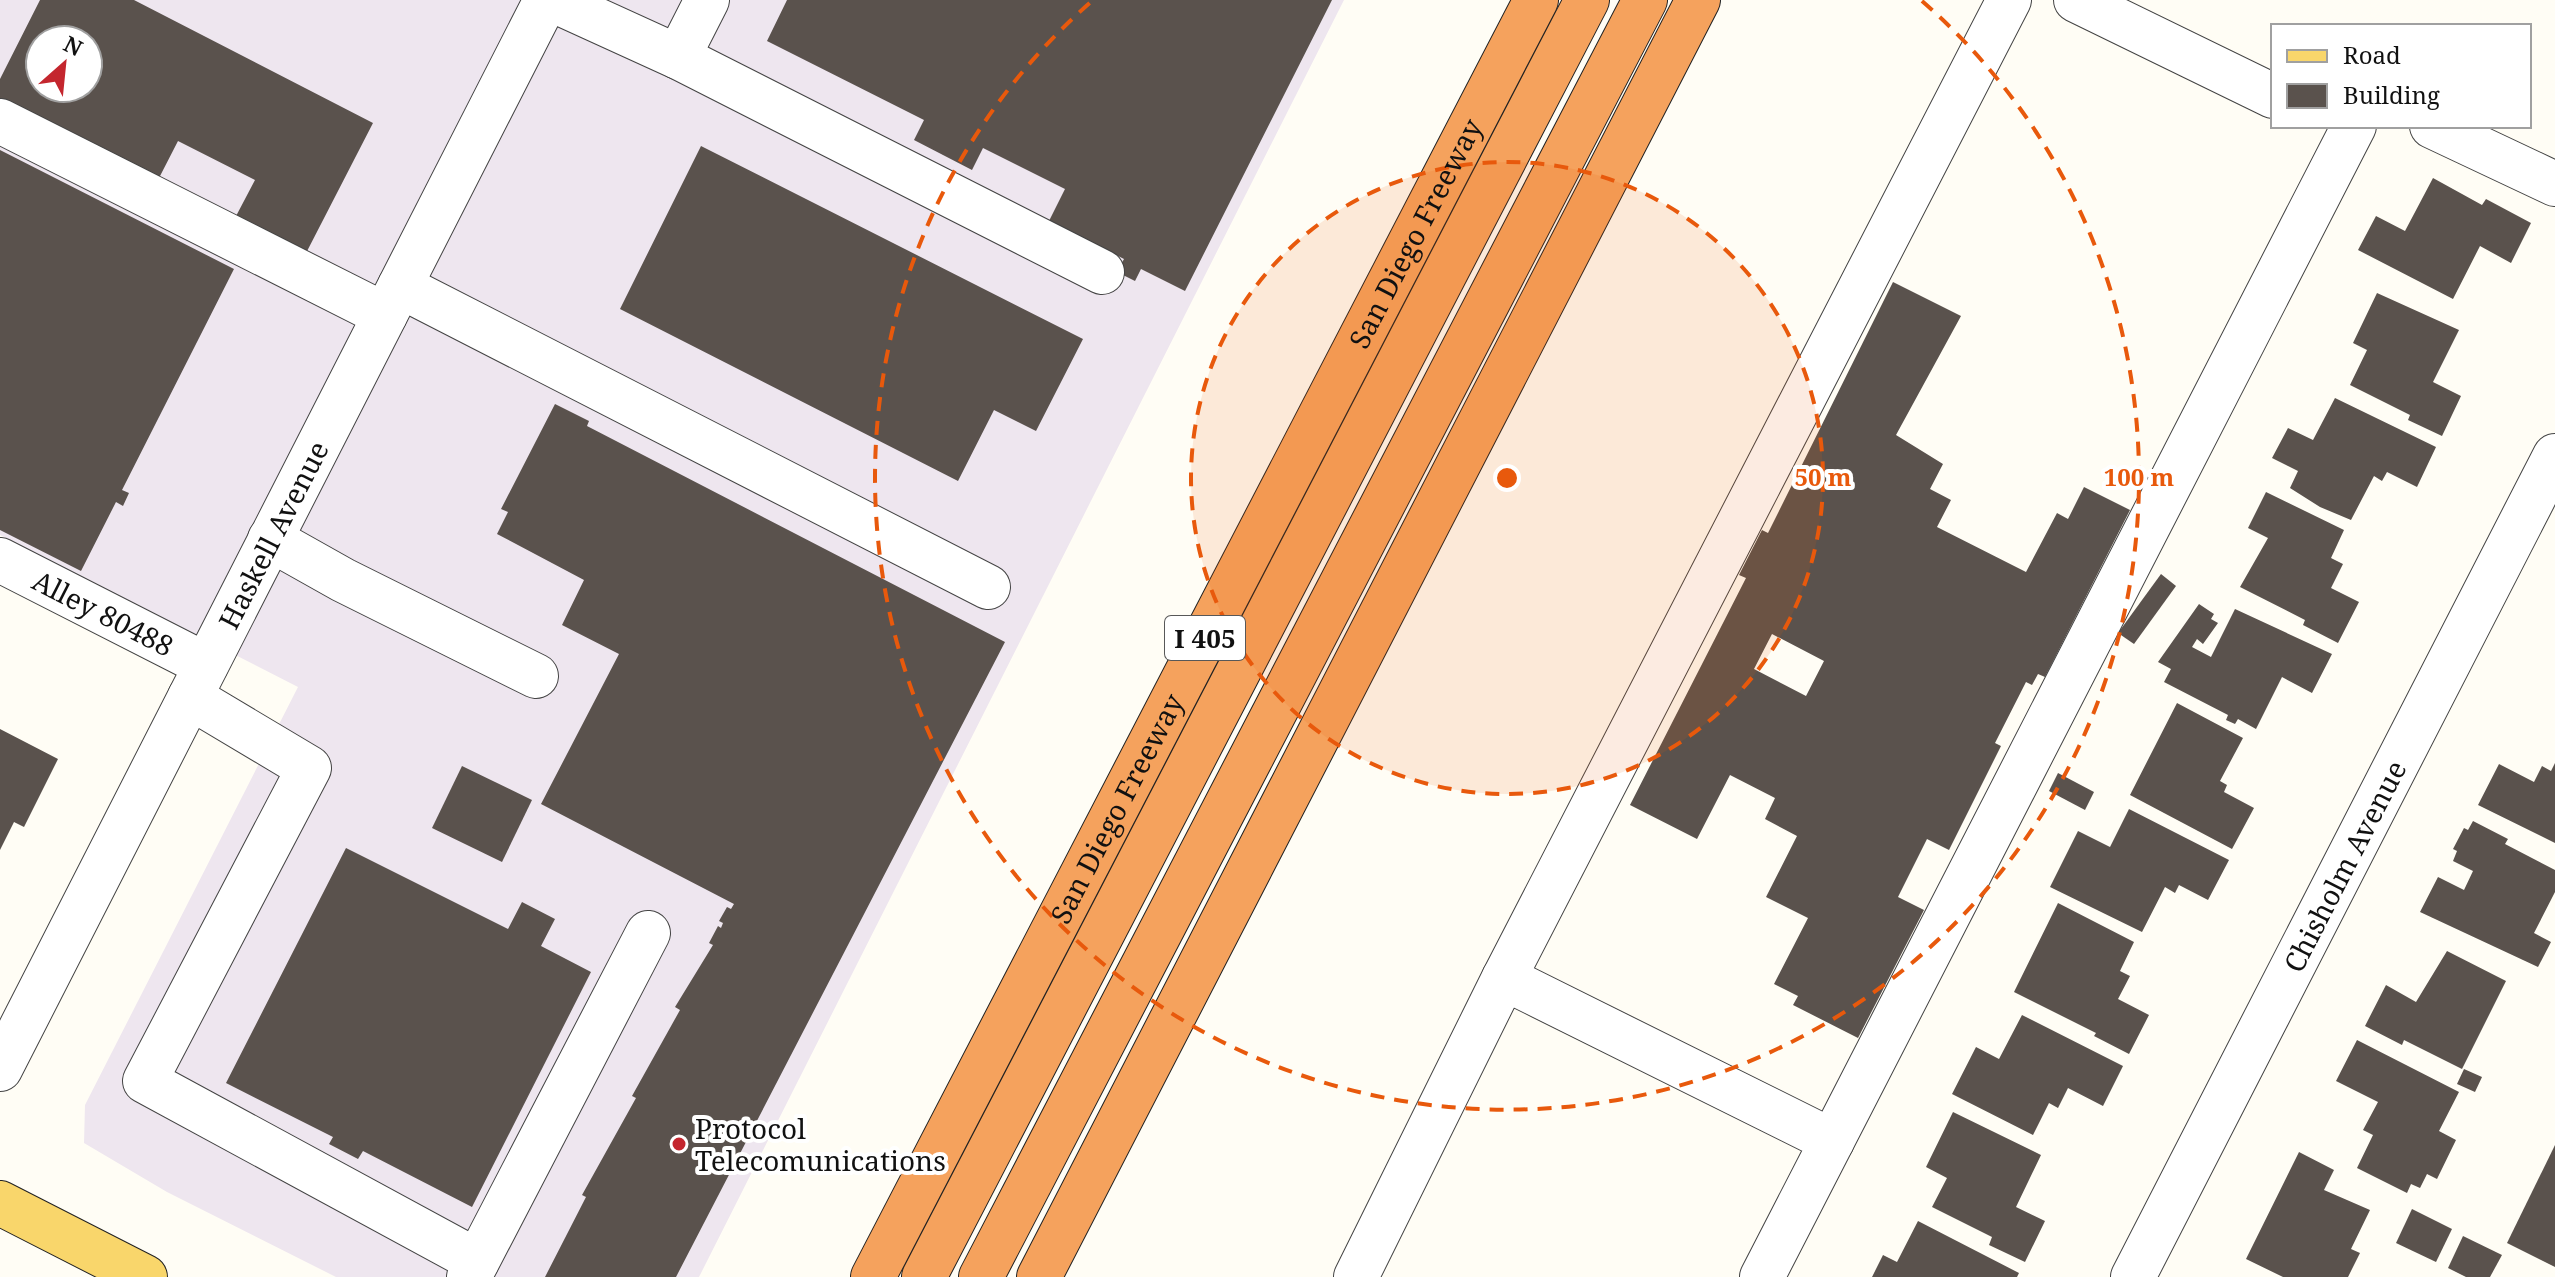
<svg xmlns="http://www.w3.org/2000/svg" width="2555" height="1277" viewBox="0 0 2555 1277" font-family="'Noto Serif',serif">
	<rect width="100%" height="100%" fill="#fffdf5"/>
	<path fill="#eee6ef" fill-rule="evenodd" d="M0,0h1344l-645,1277h-363l-169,-85 -83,-49 1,-38 213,-418 -298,-152zM40,40h48v48h-48z"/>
	<g fill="#5a524d" fill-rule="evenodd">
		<path d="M40,0h94l239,123 -70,136 -303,-156v-24zM40,40h48v48h-48zM178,141l77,39 -20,38 -76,-40z"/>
		<path d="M787,0h545l-147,291 -44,-22 -6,12 -18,-9 7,-13 -75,-38 16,-32 -82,-41 -11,22 -58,-30 10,-20 -157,-79z"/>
		<path d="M701,146l382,193 -47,92 -42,-21 -36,71 -338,-172z"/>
		<path d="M0,150l234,119 -112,221 7,3 -6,13 -7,-4 -35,69 -81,-41z"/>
		<path d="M2433,178l49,27 4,-6 45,24 -20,40 -31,-17 -27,53 -95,-49 18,-34 29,15z"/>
		<path d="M1893,282l68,34 -65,119 47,29 -13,25 21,11 -14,27 89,45 31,-59 11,6 16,-32 46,23 -85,167 -7,-3 -6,11 -6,-3 -31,61 6,3 -52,104 -22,-11 -29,58 26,13 -66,128 -65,-33 5,-9 -24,-12 34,-66 -42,-21 31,-61 -32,-17 10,-21 -45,-23 -33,64 -67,-34 116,-227 -7,-3 23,-45 6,3zM1772,634l52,27 -18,35 -52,-27z"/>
		<path d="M2377,293l82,37 -26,52 28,14 -19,40 -34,-16 2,-5 -60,-30 17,-35 -14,-7z"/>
		<path d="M2335,398l101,49 -19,40 -30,-15 -5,9 -8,-5 -23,44 -31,-13 -30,-19 8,-17 -26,-13 16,-30 25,12z"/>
		<path d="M555,404l34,17 -2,5 418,216 -329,635h-131l41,-80 -4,-2 54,-97 -4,-2 48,-86 -5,-3 38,-62 -4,-2 9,-17 3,2 2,-5 -4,-2 8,-14 4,2 3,-5 -193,-100 78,-150 -57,-29 22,-45 -87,-46 11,-22 -7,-3z"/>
		<path d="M2266,492l78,38 -13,28 12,6 -12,24 28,14 -21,41 -35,-18 2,-5 -65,-33 28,-49 -20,-10z"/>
		<path d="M2161,574l15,12 -42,58 -16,-11z"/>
		<path d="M2199,604l15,10 -3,5 7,4 -15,21 -6,-5 -5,8 19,10 24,-48 97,45 -20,39 -30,-16 -26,52 -18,-10 -3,5 -9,-4 2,-5 -64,-33 7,-13 -13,-7z"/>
		<path d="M2177,703l66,35 -23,43 7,4 -3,7 30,16 -22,41 -102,-54z"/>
		<path d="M0,729l58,30 -34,68 -10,-5 -14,28z"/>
		<path d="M2555,763v80l-77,-38 21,-41 35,18 8,-16 9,5z"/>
		<path d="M462,766l70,34 -30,62 -70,-34z"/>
		<path d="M2058,773l36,19 -9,18 -36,-19z"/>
		<path d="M2129,809l100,51 -21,40 -29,-15 -4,8 -10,-6 -23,45 -92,-45 28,-56 32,16z"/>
		<path d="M2473,821l35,18 -3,5 50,26v22l-21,41 17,9 -13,25 -118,-55 18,-35 26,13 9,-19 -20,-10 4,-10 -4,-2 11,-21 4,2z"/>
		<path d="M346,848l162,81 14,-27 33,17 -14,27 50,26 -119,235 -109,-56 -5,8 -29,-15 4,-7 -107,-54z"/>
		<path d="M2058,903l76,39 -14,29 10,5 -12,23 31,16 -20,39 -35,-18 2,-3 -82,-41z"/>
		<path d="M2447,951l59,30 -44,88 -58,-29 -2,5 -37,-19 21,-41 30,17z"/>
		<path d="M2022,1015l101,51 -20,40 -35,-18 -10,20 -9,-5 -16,32 -81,-41 24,-47 23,12z"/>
		<path d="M2357,1040l102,52 -20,39 17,9 -19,39 -10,-5 -7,14 -9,-4 -4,9 -50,-25 16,-33 -10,-5 15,-28 -42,-21z"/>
		<path d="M2464,1069l18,8 -7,15 -18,-8z"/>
		<path d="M1953,1112l88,43 -25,52 29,14 -20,41 -36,-17 3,-8 -60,-30 15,-29 -21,-11z"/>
		<path d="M2555,1145v122l-48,-24z"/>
		<path d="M2299,1152l35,18 -10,20 46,20 -19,39 9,4 -12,24h-65l-37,-18z"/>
		<path d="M2412,1209l40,20 -16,33 -40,-19z"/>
		<path d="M1918,1221l101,52 -2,4h-145l11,-22 14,7z"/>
		<path d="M2463,1236l39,19 -12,22h-24l-18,-9z"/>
	</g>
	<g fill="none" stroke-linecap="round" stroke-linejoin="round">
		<defs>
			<g id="minor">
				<path d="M553,0l125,57 424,215"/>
				<path d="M2076,0l197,96"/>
				<path d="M678,57l29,-57"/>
				<path d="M0,121l385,194"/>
				<path d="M2432,126l123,58"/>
				<path d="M400,286l588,301"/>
				<path d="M270,539l73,41 193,96"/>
				<path id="s1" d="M0,560l206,105"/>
				<path d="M190,697l119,71 -164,313 332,180"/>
				<path d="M1504,978l505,-978"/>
				<path id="s2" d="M0,1069l546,-1069"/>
				<path d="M1832,1141l522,-1015"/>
				<path d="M469,1277l179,-344"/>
				<path d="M1356,1277l148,-299 328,163 -70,136"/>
				<path id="s3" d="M2133,1277l422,-821"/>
			</g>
			<path id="major" d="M0,1203l145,74"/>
			<g id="highway">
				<path id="s4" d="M873,1277l663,-1277"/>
				<path d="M924,1277l663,-1277"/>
				<path d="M981,1277l664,-1277"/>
				<path d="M1039,1277l659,-1277"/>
			</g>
		</defs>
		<use href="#minor" stroke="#444" stroke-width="46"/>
		<use href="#major" stroke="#222" stroke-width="46"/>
		<use href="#highway" stroke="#222" stroke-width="46"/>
		<use href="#minor" stroke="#fff" stroke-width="44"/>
		<use href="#major" stroke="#f9d66b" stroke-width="44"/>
		<use href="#highway" stroke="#f5a25d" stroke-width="44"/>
	</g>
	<circle cx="1507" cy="478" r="316" fill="#e8590c" fill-opacity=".12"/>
	<g fill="none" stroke="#e8590c" stroke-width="4" stroke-dasharray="14 10">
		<circle cx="1507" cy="478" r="316"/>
		<path d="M1922 1A632 632 0 1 1 1092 1"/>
	</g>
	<circle fill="#c4262e" stroke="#fff" stroke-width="3" cx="679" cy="1144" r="8"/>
	<g text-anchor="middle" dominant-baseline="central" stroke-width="8" stroke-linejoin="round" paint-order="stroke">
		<rect fill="#fff" stroke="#585858" stroke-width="2" x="1165" y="616" width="80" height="44" rx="6"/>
		<g font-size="26" font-weight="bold" fill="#111">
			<text x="1205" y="638">I 405</text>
		</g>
		<g font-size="28" fill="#111" stroke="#fff">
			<text stroke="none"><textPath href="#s4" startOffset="1176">San Diego Freeway</textPath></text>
			<text stroke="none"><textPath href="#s2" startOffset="600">Haskell Avenue</textPath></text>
			<text stroke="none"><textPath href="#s1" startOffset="116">Alley 80488</textPath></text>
			<text stroke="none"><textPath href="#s4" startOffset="528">San Diego Freeway</textPath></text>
			<text stroke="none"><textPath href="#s3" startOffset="462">Chisholm Avenue</textPath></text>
		</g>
		<g font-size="28" fill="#111" stroke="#fff" text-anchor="start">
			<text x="695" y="1128">Protocol<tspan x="695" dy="32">Telecomunications</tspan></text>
		</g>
	</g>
	<circle cx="1507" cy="478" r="12" fill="#e8590c" stroke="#fff" stroke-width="4"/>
	<g font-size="24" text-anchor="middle" font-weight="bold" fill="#e8590c" stroke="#fff" stroke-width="8" stroke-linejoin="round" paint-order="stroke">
		<text x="1823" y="486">50 m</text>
		<text x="2139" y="486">100 m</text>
	</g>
	<rect x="2271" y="24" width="260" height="104" fill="#ffffff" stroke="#a0a0a0" stroke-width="2"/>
	<rect x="2287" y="50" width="40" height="12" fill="#f9d66b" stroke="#a0a0a0" stroke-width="2"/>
	<text x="2343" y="64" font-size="24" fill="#111111">Road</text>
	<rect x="2287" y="84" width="40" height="24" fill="#5a524d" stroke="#a0a0a0" stroke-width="2"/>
	<text x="2343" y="104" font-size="24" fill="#111111">Building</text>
	<g transform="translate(64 64) rotate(27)"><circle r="38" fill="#ffffff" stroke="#a0a0a0" stroke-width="2"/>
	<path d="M0-6L14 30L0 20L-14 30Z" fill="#c4262e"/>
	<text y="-12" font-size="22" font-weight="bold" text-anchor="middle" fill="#111111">N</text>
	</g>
</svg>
